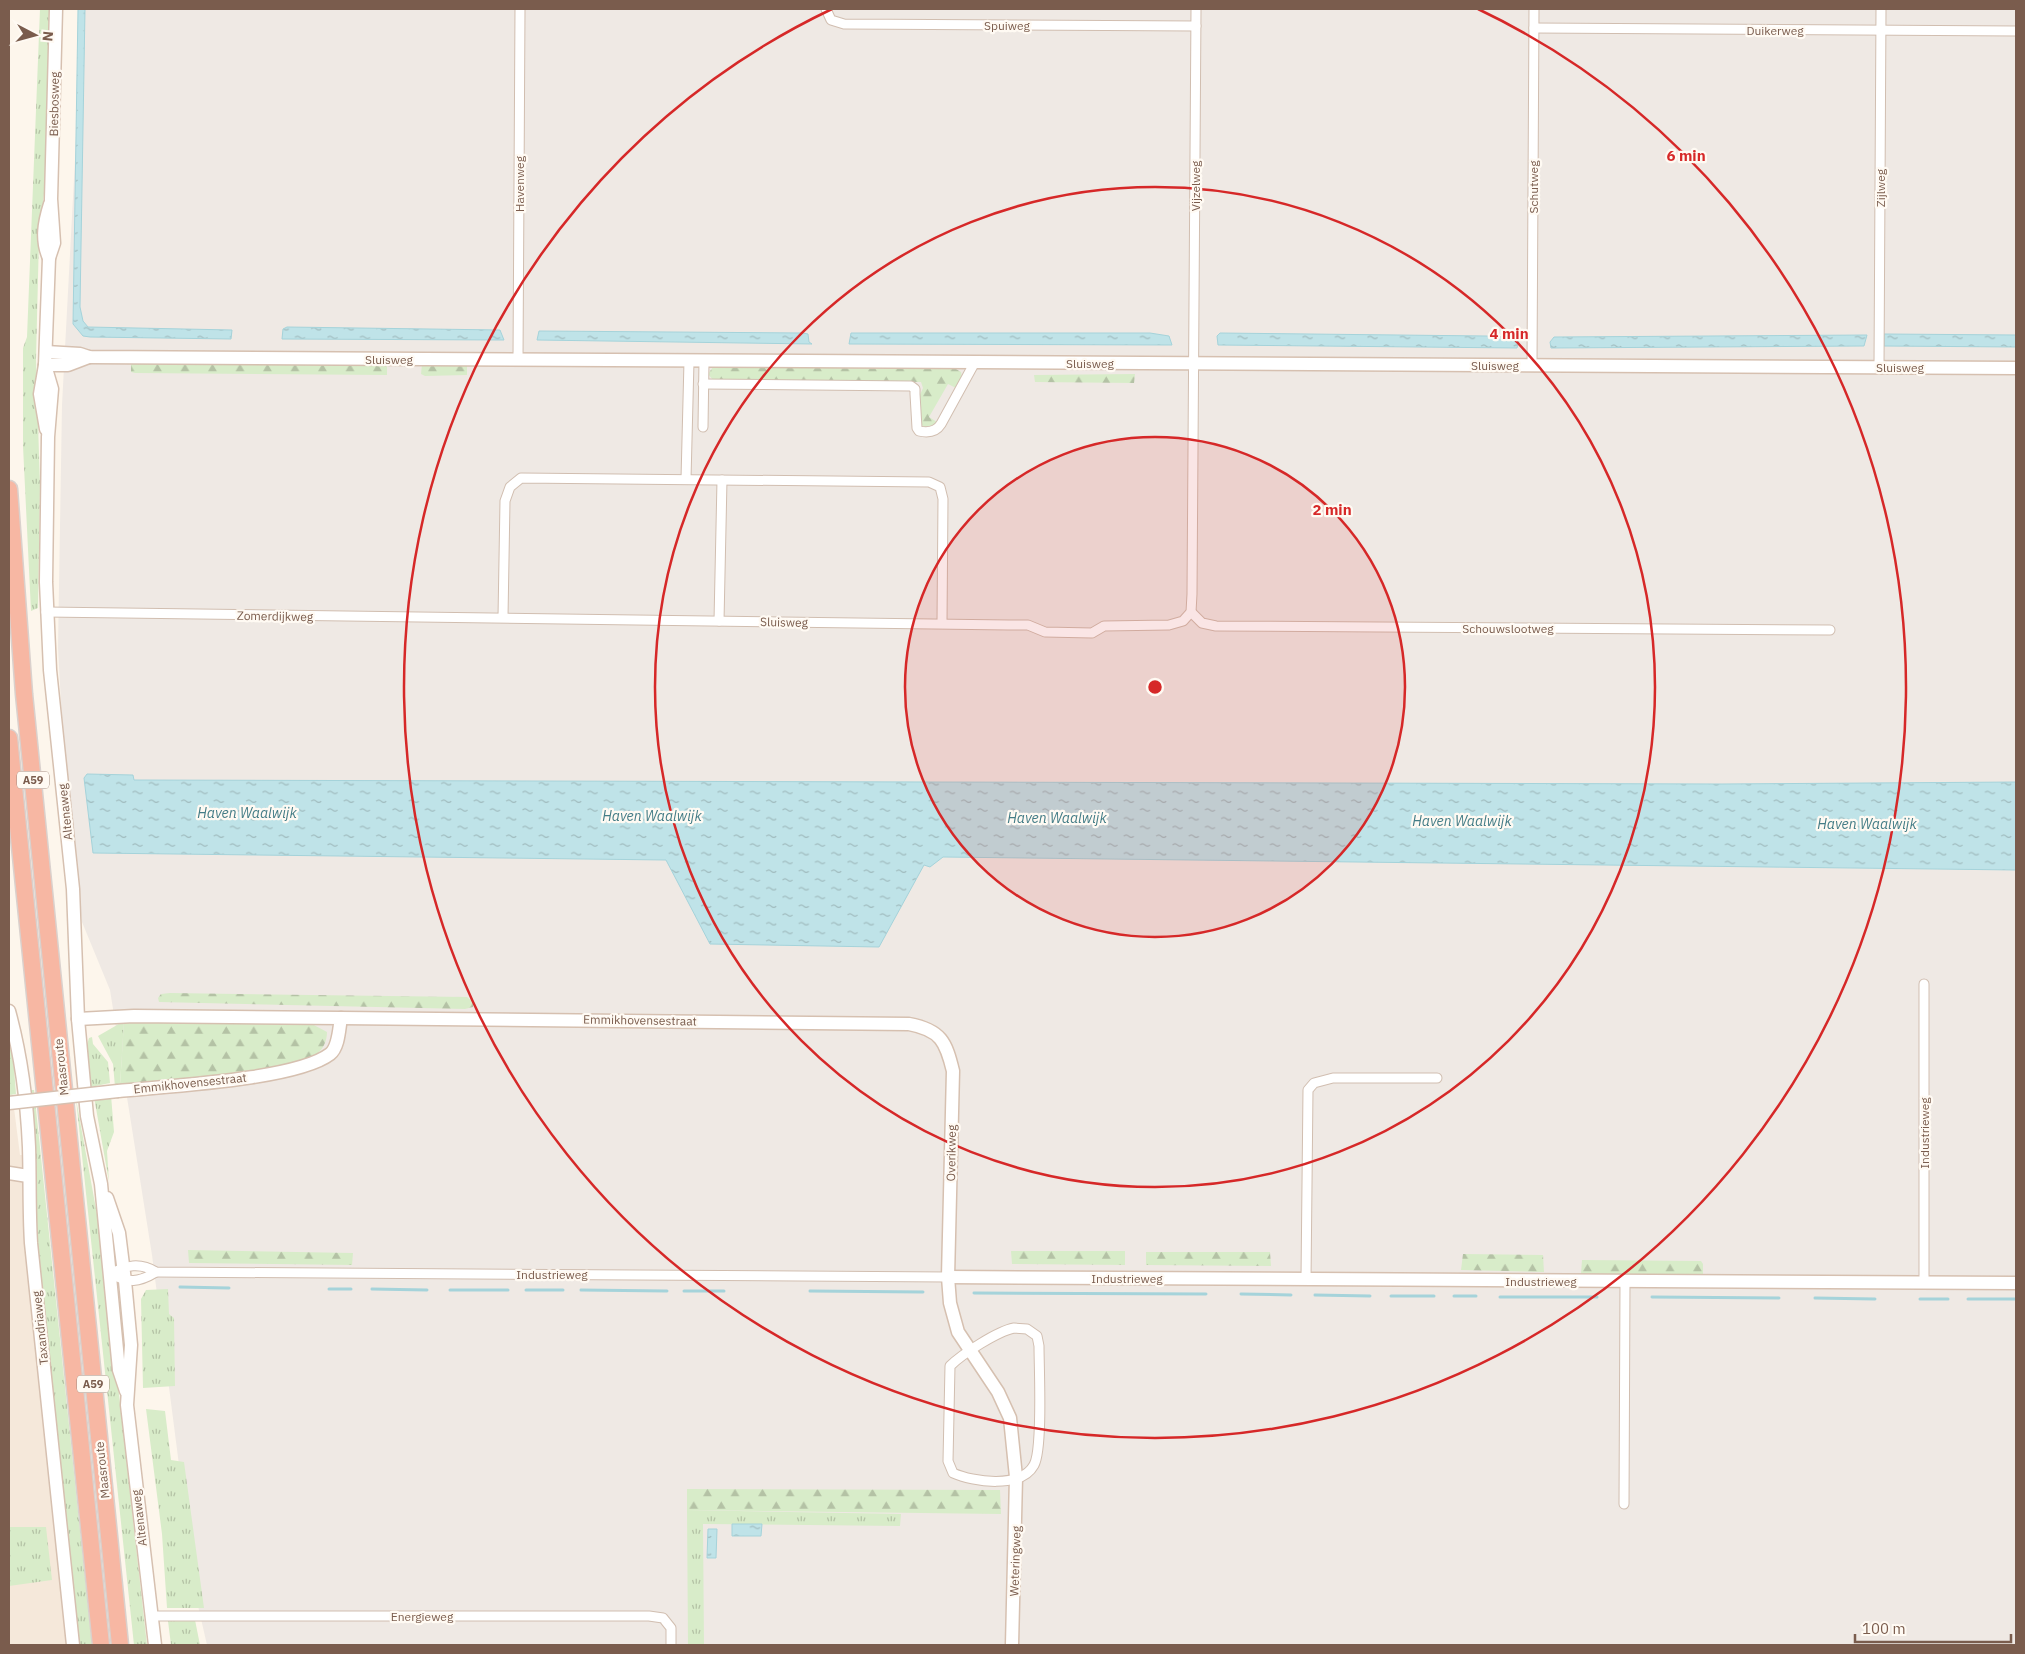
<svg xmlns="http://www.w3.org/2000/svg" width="2025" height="1654" viewBox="0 0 2025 1654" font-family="'IBM Plex Sans',sans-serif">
	<defs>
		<pattern id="grass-tufts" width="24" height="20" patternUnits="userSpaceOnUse" patternTransform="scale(1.25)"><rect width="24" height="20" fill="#d8ecc9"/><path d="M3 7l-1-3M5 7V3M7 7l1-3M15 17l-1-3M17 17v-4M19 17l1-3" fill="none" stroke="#b4c2a5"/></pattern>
		<pattern id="forest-firs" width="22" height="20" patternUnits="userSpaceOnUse" patternTransform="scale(1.25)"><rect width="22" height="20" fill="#d8ecc9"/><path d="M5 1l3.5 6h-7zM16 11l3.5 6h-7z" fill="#b4c2a5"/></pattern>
		<pattern id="water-ripples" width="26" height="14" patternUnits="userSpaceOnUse" patternTransform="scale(1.25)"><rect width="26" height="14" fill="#bfe3e8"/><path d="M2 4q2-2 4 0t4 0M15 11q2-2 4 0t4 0" fill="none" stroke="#a0bbbe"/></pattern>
	</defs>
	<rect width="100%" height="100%" fill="#fdf6ec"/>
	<path fill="#f5e8da" d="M9,1069l11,86h16l44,490h-71z"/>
	<path fill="#efe9e4" d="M83,9h1933v1636h-1809l-11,-48 -44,-342 -42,-265 -28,-68 -18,-165 -6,-109 4,-243z"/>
	<g fill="url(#grass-tufts)">
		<path d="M40,9h9l-3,167 -7,62 -3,121 4,127 -2,122 -7,3 -8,-165v-98l4,-11z"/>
		<path d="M124,1021l-4,65 -5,1 -2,-23 -15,-28z"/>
		<path d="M92,1037l1,7 15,18 2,21 -19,4 -5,-39 3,-10z"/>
		<path d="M28,1090h6l58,555h-14l-45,-436z"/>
		<path d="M111,1095l3,37 -7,19 2,31 -15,-85z"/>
		<path d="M76,1099l26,143 45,403h-13z"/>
		<path d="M168,1289l1,25 5,4 1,68 -32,2 -2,-89 5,-9z"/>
		<path d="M146,1409l19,2 6,49 13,2 20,146h-37l-5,-74z"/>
		<path d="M687,1510l214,4 -1,12 -197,-2 1,121h-16z"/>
		<path d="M9,1527h37l6,53 -43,6z"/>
		<path d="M195,1620l5,25h-29l-3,-24z"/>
	</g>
	<g fill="url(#forest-firs)">
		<path d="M131,362l256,2v11l-252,-2 -4,-1z"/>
		<path d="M422,364l45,1v10l-42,1 -4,-2z"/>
		<path d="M713,367l243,2 5,3 1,6 -6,10 -8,-4 -19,33 8,5 -2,3 -11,2 -5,-4v-26l4,-9 -2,-6 -208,-2 -5,-6z"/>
		<path d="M1135,374l-1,9 -99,-1 -1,-7z"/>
		<path d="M170,993l297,4 6,5v5l-8,2 -306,-7 -1,-4 3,-4z"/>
		<path d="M124,1021l188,3 15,8c0,9 -4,18 -12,23 -7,4 -17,5 -25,8 -55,15 -114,17 -170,23z"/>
		<path d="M9,1041l4,15 3,38 -7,1z"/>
		<path d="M188,1250l165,3 -1,12 -163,-2z"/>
		<path d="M1011,1251h114v14l-113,-1z"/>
		<path d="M1146,1252h124l1,14 -125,-1z"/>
		<path d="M1463,1254l80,1 1,17 -83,-2z"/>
		<path d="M1582,1260l119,1 2,3v10h-122z"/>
		<path d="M687,1489l313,1 1,24 -314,-4z"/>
	</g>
	<g fill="url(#water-ripples)" stroke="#a5d3da">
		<path d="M78,9h7l-5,298 3,14 5,6 144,3 -1,9 -141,-2 -7,-1 -10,-12z"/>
		<path d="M287,327l213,3 4,10 -222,-1 1,-10z"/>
		<path d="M539,331l264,2 5,1 1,8 3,2 -275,-4z"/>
		<path d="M851,333h299l19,3 3,9 -323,-1z"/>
		<path d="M1220,333l266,3 29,1 4,2 -2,9 -299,-3 -1,-9z"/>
		<path d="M1884,334l132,1v12l-132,-1z"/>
		<path d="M1867,335l-3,11 -313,2 -1,-6 4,-5z"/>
		<path d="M87,774l46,1 1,5 1588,4 294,-2v88l-1073,-13 -13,10 -6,-2 -45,82 -169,-3 -44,-84 -573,-7 -9,-75z"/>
		<path d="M732,1524h30l-1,12h-29z"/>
		<path d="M708,1529h9l-1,29h-9z"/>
	</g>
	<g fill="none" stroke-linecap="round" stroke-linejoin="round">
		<g stroke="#a5d3da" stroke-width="3">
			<path d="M180,1287l49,1"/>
			<path d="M329,1289h22"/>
			<path d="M372,1289l55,1"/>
			<path d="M450,1290h58"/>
			<path d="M526,1290h37"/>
			<path d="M581,1290l86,1"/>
			<path d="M684,1291h40"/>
			<path d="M810,1291l113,1"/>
			<path d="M974,1293l232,1"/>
			<path d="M1241,1294l50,1"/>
			<path d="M1315,1295l55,1"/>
			<path d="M1391,1296h43"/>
			<path d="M1454,1296h22"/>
			<path d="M1500,1297h97"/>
			<path d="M1652,1297l127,1"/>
			<path d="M1815,1298l60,1"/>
			<path d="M1920,1299h28"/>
			<path d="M1968,1299h48"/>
		</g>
		<defs>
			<g id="street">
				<path d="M826,9l5,11 13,4 352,2"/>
				<path d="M1534,28l482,3"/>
				<path d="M518,360l2,-351"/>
				<path d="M1532,366l2,-357"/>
				<path d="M1879,367l2,-358"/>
				<path d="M703,384l208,2 4,3v5l2,34 2,3c9,2 17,1 22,-7l34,-62"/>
				<path d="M703,427l1,-66"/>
				<path d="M686,479l3,-118"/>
				<path d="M46,612l963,13h19l17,7 47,1 12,-7 65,-1 14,-4 8,-9 1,-18 4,-585"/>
				<path d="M1191,612l11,11 14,3 614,4"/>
				<path d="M503,617l2,-116 5,-14 11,-9 408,4 11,5 3,12 -1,124"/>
				<path d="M719,621l3,-141"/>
				<path d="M110,1274c16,-9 30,-12 46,-2l792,5"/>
				<path d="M110,1274c19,9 28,9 46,-2"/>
				<path d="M1306,1279l2,-189 6,-7 19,-5h104"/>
				<path d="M1924,1283v-299"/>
				<path d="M1014,1328l13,1 10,7 2,10c0,22 4,103 -5,119 -13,24 -61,17 -81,8l-5,-12 2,-95c12,-12 48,-35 64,-38z"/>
				<path d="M1624,1504l1,-223"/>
				<path d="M151,1616h498l14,2 8,10v17"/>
			</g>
			<g id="secondary">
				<path d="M49,258c-8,-18 -5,-35 1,-54"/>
				<path d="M46,352l34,2 9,3 1927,11"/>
				<path d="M45,365l7,24 -4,48 -2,145 4,88 23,219 5,130 9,97 14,68 18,186 7,21"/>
				<path d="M45,365h23l21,-8"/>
				<path d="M46,429l-6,-35 5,-29 4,-107 5,-15 -3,-44 5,-190"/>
				<path d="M9,1011c12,44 18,90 20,136 1,32 0,63 2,96l42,402"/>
				<path d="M341,1018l568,6c32,6 37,18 44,47l-5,206 2,26 8,29 40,60 12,26 6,59 -4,168"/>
				<path d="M78,1019l56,-3 207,2c-2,10 -2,29 -11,36 -34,26 -165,32 -212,37"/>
				<path d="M9,1173l19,3"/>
				<path d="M107,1198l12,35 6,48 6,64 -4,60 28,240"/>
				<path d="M948,1277l1068,6"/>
			</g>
			<g id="highway">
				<path d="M9,489l15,205 96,951"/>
				<path d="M9,738l92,907"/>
			</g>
		</defs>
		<use href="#street" stroke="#d1beb0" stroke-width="11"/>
		<use href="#secondary" stroke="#d6c0b0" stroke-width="15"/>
		<use href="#highway" stroke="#dad1cd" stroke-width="19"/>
		<use href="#street" stroke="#fff" stroke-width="9"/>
		<use href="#secondary" stroke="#fff" stroke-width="12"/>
		<use href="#highway" stroke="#f7b7a3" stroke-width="16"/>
		<defs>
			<path id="secondary-bridge" d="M9,1103l109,-12"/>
		</defs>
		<use href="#secondary-bridge" stroke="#d6c0b0" stroke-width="15" stroke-linecap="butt"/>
		<use href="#secondary-bridge" stroke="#fff" stroke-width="12"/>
	</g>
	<circle cx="1155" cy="687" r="250" fill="#d62828" fill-opacity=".12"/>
	<g fill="none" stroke="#d62828" stroke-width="2.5">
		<circle cx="1155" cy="687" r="250"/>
		<circle cx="1155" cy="687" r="500"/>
		<path d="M1478 9A751 751 0 1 1 832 9"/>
	</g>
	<g text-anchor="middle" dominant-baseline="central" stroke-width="4.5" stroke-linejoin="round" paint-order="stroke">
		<g fill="#fffaf3" stroke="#a28b7f" stroke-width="1">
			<rect x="17" y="771.5" width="32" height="17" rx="4"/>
			<rect x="77" y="1375.5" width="32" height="17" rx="4"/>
		</g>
		<g font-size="11" font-weight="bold" fill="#7a5c4d">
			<text x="33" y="780">A59</text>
			<text x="93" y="1384">A59</text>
		</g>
		<g font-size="12" fill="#7a5c4d" stroke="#fffaf3">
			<text x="1007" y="25">Spuiweg</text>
			<text x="1775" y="30">Duikerweg</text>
			<text transform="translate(54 104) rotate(-89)">Biesbosweg</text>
			<text transform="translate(519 184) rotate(-90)">Havenweg</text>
			<text transform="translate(1195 186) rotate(-90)">Vijzelweg</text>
			<text transform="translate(1533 187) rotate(-90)">Schutweg</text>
			<text transform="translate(1880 188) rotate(-90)">Zijlweg</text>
			<text x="389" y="359">Sluisweg</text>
			<text x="1090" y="363">Sluisweg</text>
			<text x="1495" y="365">Sluisweg</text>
			<text x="1900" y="367">Sluisweg</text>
			<text transform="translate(275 616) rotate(1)">Zomerdijkweg</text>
			<text transform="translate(784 622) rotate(1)">Sluisweg</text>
			<text x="1508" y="628">Schouwslootweg</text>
			<text transform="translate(65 812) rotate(-96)">Altenaweg</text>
			<text transform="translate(640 1020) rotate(1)">Emmikhovensestraat</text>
			<text transform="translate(61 1067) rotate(-96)">Maasroute</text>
			<text transform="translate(190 1083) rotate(-6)">Emmikhovensestraat</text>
			<text transform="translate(1924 1133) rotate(-90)">Industrieweg</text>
			<text transform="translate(951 1153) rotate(-89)">Overikweg</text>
			<text x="552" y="1274">Industrieweg</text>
			<text x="1127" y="1278">Industrieweg</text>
			<text x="1541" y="1281">Industrieweg</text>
			<text transform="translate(40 1328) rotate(-96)">Taxandriaweg</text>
			<text transform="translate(102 1470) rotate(-96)">Maasroute</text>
			<text transform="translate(139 1518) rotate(-97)">Altenaweg</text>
			<text transform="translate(1015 1561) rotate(-88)">Weteringweg</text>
			<text x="422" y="1616">Energieweg</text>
		</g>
		<g font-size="14" font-style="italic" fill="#437c86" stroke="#fffaf3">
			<text x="247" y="813">Haven Waalwijk</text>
			<text x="652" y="816">Haven Waalwijk</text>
			<text x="1057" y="818">Haven Waalwijk</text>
			<text x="1462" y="821">Haven Waalwijk</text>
			<text x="1867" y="824">Haven Waalwijk</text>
		</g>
	</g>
	<circle cx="1155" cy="687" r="8" fill="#d62828" stroke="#fffaf3" stroke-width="2.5"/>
	<g font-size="15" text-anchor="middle" font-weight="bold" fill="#d62828" stroke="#fffaf3" stroke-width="4.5" stroke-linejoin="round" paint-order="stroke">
		<text x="1686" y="161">6 min</text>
		<text x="1509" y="339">4 min</text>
		<text x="1332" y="515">2 min</text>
	</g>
	<rect width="2025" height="1654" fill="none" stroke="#7a5c4d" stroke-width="20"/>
	<g transform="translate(35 35) rotate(96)" stroke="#fffaf3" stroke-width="4" paint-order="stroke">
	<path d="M0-4L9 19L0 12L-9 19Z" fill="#7a5c4d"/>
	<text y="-8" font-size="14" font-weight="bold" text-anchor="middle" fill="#7a5c4d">N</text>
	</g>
	<path d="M1855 1634v8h156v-8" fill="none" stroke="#7a5c4d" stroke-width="2.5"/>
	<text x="1862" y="1634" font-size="15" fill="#7a5c4d" stroke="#fffaf3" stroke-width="4" paint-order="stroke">100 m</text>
</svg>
